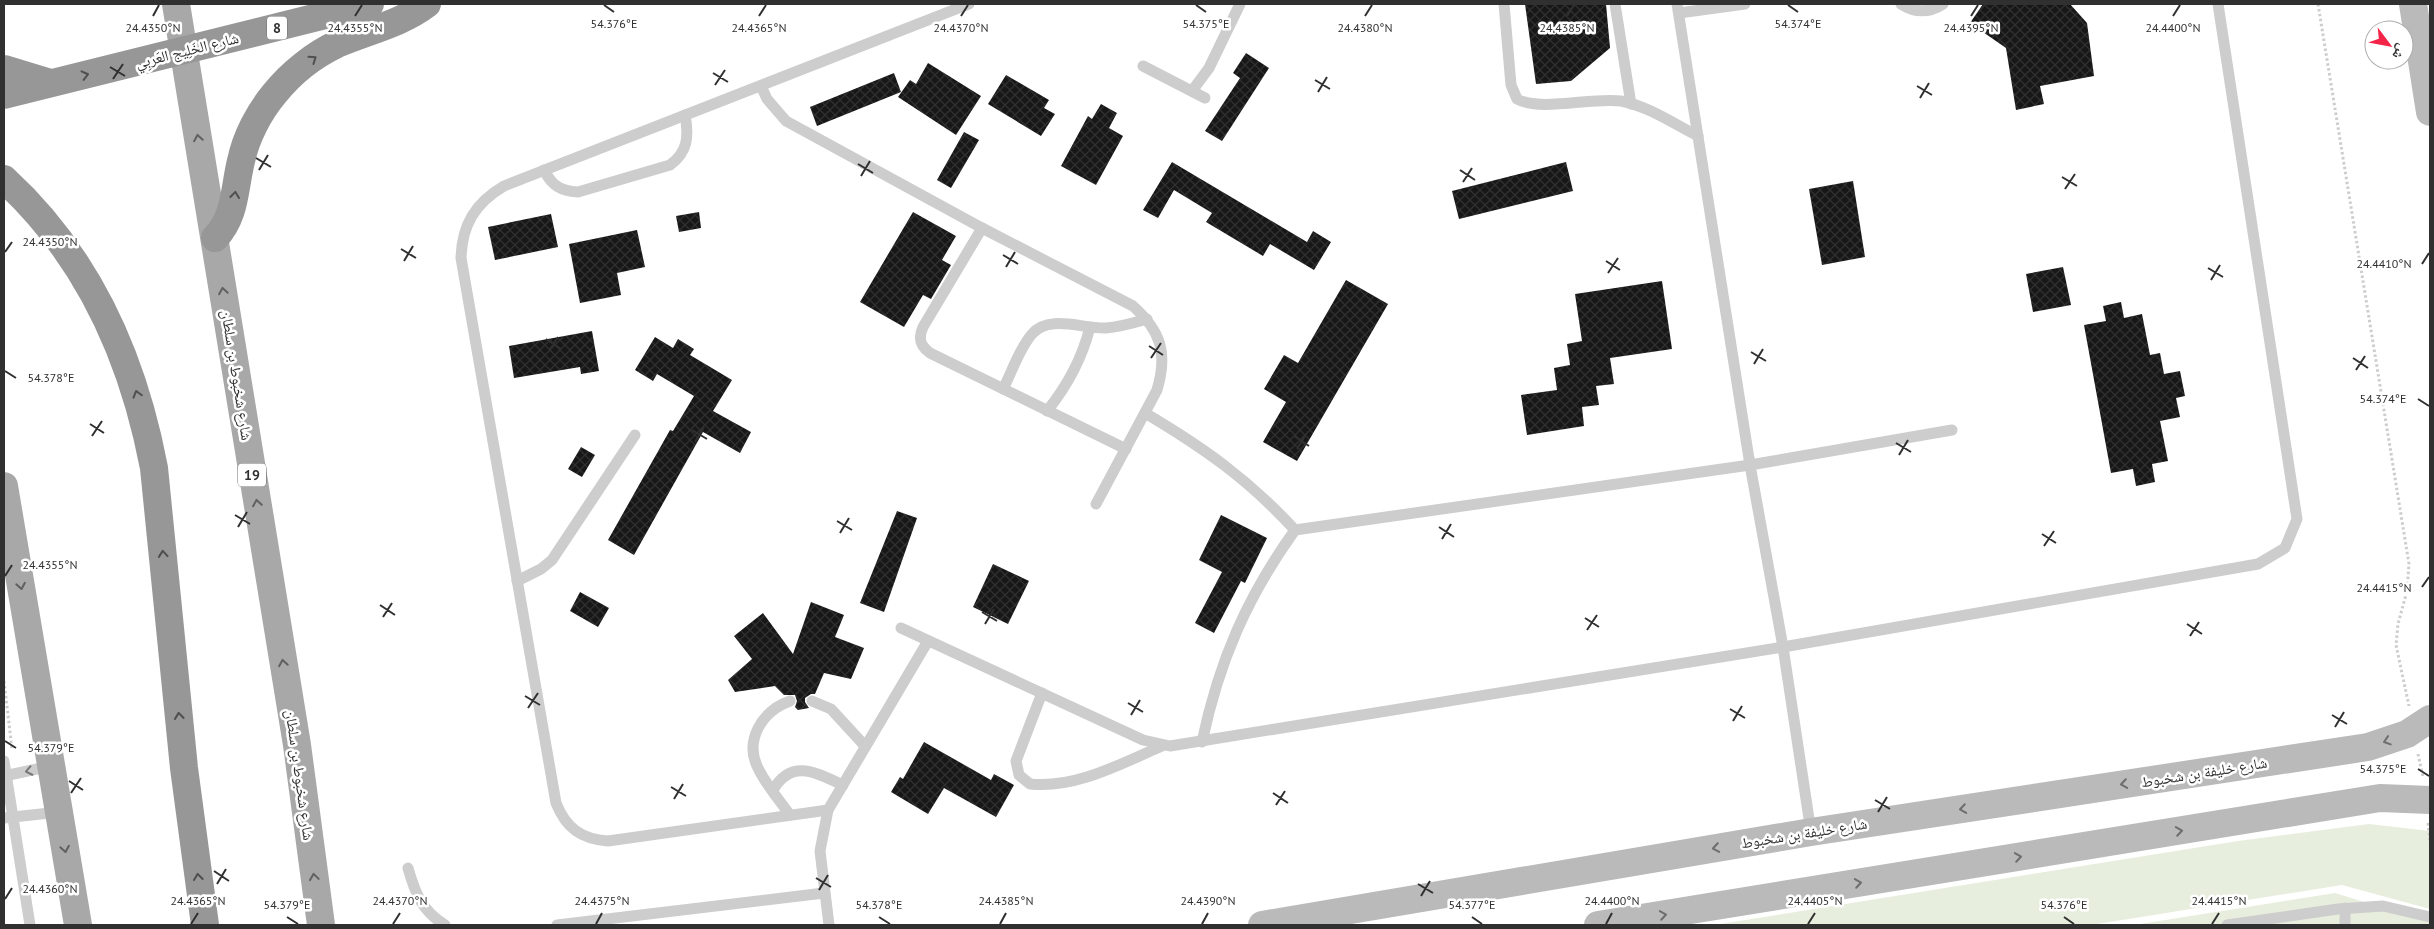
<svg xmlns="http://www.w3.org/2000/svg" width="2434" height="929" viewBox="0 0 2434 929" font-family="'PT Sans','Noto Naskh Arabic',sans-serif">
	<defs>
		<pattern id="building-cross-hatch" width="8" height="8" patternUnits="userSpaceOnUse" patternTransform="scale(1.25)"><rect width="8" height="8" fill="#171717"/><path d="M0 0l8 8M0 8l8-8" fill="none" stroke="#303030"/></pattern>
	</defs>
	<rect width="100%" height="100%" fill="#fff"/>
	<g fill="#e8eedd">
		<path d="M2369,824l61,7v78l-88,-24 -251,40h-377l524,-84z"/>
		<path d="M2335,893l95,29v3h-296z"/>
	</g>
	<g fill="url(#building-cross-hatch)">
		<path d="M1525,4h81l4,44 -39,33 -35,3z"/>
		<path d="M1983,4h87l17,19 7,53 -54,10 4,18 -28,6 -10,-62 -36,-25z"/>
		<path d="M1246,53l23,15 -47,73 -17,-10 35,-53 -7,-5z"/>
		<path d="M928,63l53,33 -25,39 -58,-38 12,-17 6,4z"/>
		<path d="M894,73l7,19 -84,34 -7,-19z"/>
		<path d="M1006,75l43,25 -5,8 11,6 -14,22 -53,-32z"/>
		<path d="M1101,104l16,9 -8,15 14,8 -27,49 -35,-19 27,-50 4,3z"/>
		<path d="M964,132l15,8 -28,48 -14,-8z"/>
		<path d="M1172,162l135,80 6,-11 18,11 -17,28 -44,-26 -7,12 -57,-34 6,-9 -38,-23 -16,28 -15,-8z"/>
		<path d="M1566,162l7,29 -114,28 -7,-28z"/>
		<path d="M1853,181l12,76 -43,8 -13,-76z"/>
		<path d="M699,212l2,16 -22,4 -3,-16z"/>
		<path d="M913,212l43,24 -14,24 9,5 -20,34 -8,-4 -19,32 -44,-25z"/>
		<path d="M551,214l7,33 -63,13 -7,-33z"/>
		<path d="M637,230l8,37 -28,6 4,22 -41,8 -11,-59z"/>
		<path d="M2063,267l8,38 -38,7 -7,-38z"/>
		<path d="M1346,280l42,24 -91,157 -34,-19 23,-40 -22,-13 20,-34 14,8z"/>
		<path d="M1662,281l10,68 -62,9 4,26 -18,2 3,19 -17,2 2,19 -57,9 -6,-40 36,-5 -3,-22 16,-3 -3,-21 15,-3 -7,-47z"/>
		<path d="M2121,302l3,16 18,-4 8,41 10,-2 4,21 16,-3 5,25 -9,2 4,19 -20,4 8,40 -16,3 3,18 -19,4 -3,-17 -22,4 -27,-148 22,-4 -3,-15z"/>
		<path d="M592,331l7,40 -18,3 -1,-7 -66,11 -5,-32z"/>
		<path d="M655,337l18,11 5,-9 16,10 -4,6 42,25 -19,31 38,21 -11,21 -37,-21 -69,123 -26,-15 62,-110 3,1 21,-35 -37,-22 -4,7 -18,-11z"/>
		<path d="M581,447l14,8 -13,22 -14,-8z"/>
		<path d="M897,511l20,7 -33,94 -24,-9z"/>
		<path d="M1221,515l46,23 -22,45 -4,-2 -27,52 -19,-10 27,-51 -23,-12z"/>
		<path d="M993,564l36,17 -21,43 -35,-17z"/>
		<path d="M580,592l29,16 -11,19 -28,-16z"/>
		<path d="M811,602l33,13 -9,22 29,11 -13,31 -27,-6 -9,21h-4l-6,4v4l4,6 -11,2 -3,-3 2,-6 -2,-6h-11l-9,-9 -40,6 -7,-12 24,-21 -18,-23 29,-23 30,41z"/>
		<path d="M924,742l67,38 3,-6 20,11 -18,32 -52,-29 -16,26 -37,-22 9,-15 3,2z"/>
	</g>
	<g fill="none" stroke-linecap="round" stroke-linejoin="round">
		<g stroke="#cdcdcd" stroke-width="3" stroke-dasharray="2.5 2.5" stroke-linecap="butt">
			<path d="M2318,4l91,560 -2,27 -9,33 -2,21 13,61"/>
			<path d="M4,681l8,68"/>
			<path d="M2418,754l5,23"/>
			<path d="M2428,823l2,19"/>
		</g>
		<g stroke="#cdcdcd" stroke-width="11">
			<path d="M1504,4l7,81 6,14c23,13 75,-2 104,2 27,5 53,23 77,35"/>
			<path d="M1615,4l16,100"/>
			<path d="M1677,4l73,461 33,182 28,185"/>
			<path d="M1901,4c14,9 28,9 42,0"/>
			<path d="M1679,13l66,-9"/>
			<path d="M1143,66l62,32"/>
			<path d="M761,86l6,13 19,22 196,107 151,78c28,25 35,47 24,84l-61,114"/>
			<path d="M1192,91l17,-23 31,-64"/>
			<path d="M544,170c8,16 17,21 34,22l92,-27c18,-13 19,-29 15,-50"/>
			<path d="M982,228l-59,99c-5,11 -3,19 7,26l196,96"/>
			<path d="M1003,389c9,-17 16,-40 29,-55 17,-20 51,-5 74,-6 14,-1 27,-5 41,-9"/>
			<path d="M1047,411c21,-26 35,-52 43,-84"/>
			<path d="M1145,413c59,35 103,66 150,117"/>
			<path d="M517,581l24,-12 11,-9 83,-125"/>
			<path d="M901,628l242,112 27,6 613,-99 475,-83 27,-16 12,-29 -79,-515"/>
			<path d="M1042,693l-26,68 3,14 11,9c46,5 92,-21 132,-38"/>
			<path d="M790,701c-28,10 -47,40 -31,69 8,16 21,31 31,45"/>
			<path d="M812,701l19,8 34,37"/>
			<path d="M1202,742c17,-81 45,-145 93,-212l455,-65 202,-35"/>
			<path d="M4,761l26,164"/>
			<path d="M4,776l47,-10"/>
			<path d="M773,790c19,-32 43,-17 70,-5"/>
			<path d="M828,810l-220,31c-27,-2 -42,-13 -52,-38l-95,-545c1,-33 14,-55 43,-72l465,-182"/>
			<path d="M4,818l55,-6"/>
			<path d="M408,868c7,25 14,43 37,57"/>
			<path d="M557,925l267,-32"/>
			<path d="M829,925l-9,-74 8,-41 100,-169"/>
			<path d="M2227,925l111,-16 45,-3 47,11"/>
			<path d="M2345,925v-17"/>
		</g>
		<g stroke="#bababa" stroke-width="28">
			<path d="M2413,4l17,108"/>
			<path d="M1262,925l549,-93 557,-85 39,-13 23,-15"/>
			<path d="M1598,925l782,-127 50,2"/>
		</g>
		<g stroke="#a8a8a8" stroke-width="28">
			<path d="M176,4l121,741 24,180"/>
			<path d="M4,486l74,439"/>
		</g>
		<g stroke="#979797" stroke-width="28">
			<path d="M4,69l46,14"/>
			<path d="M4,95l366,-91"/>
			<path d="M4,179c84,77 129,178 150,289l30,300 21,157"/>
			<path d="M215,238c21,-22 19,-49 26,-77 5,-24 18,-49 34,-68 16,-20 39,-38 62,-49 30,-13 64,-20 90,-40"/>
		</g>
	</g>
	<defs><path id="oneway-chevron" d="M-2-3.5L2.5 0L-2 3.5" fill="none" stroke-width="1.6" stroke-linecap="round" stroke-linejoin="round" transform="scale(1.25)"/></defs>
	<g stroke="#4f4f4f">
		<use href="#oneway-chevron" transform="translate(313 59) rotate(-35)"/>
		<use href="#oneway-chevron" transform="translate(85 75) rotate(-14)"/>
		<use href="#oneway-chevron" transform="translate(235 195) rotate(-83)"/>
		<use href="#oneway-chevron" transform="translate(137 394) rotate(-106)"/>
		<use href="#oneway-chevron" transform="translate(163 554) rotate(-95)"/>
		<use href="#oneway-chevron" transform="translate(179 716) rotate(-96)"/>
		<use href="#oneway-chevron" transform="translate(198 877) rotate(-97)"/>
	</g>
	<g stroke="#606060">
		<use href="#oneway-chevron" transform="translate(198 138) rotate(-99)"/>
		<use href="#oneway-chevron" transform="translate(223 291) rotate(-99)"/>
		<use href="#oneway-chevron" transform="translate(257 503) rotate(-99)"/>
		<use href="#oneway-chevron" transform="translate(21 586) rotate(80)"/>
		<use href="#oneway-chevron" transform="translate(283 663) rotate(-99)"/>
		<use href="#oneway-chevron" transform="translate(65 849) rotate(80)"/>
		<use href="#oneway-chevron" transform="translate(314 877) rotate(-98)"/>
	</g>
	<g stroke="#6e6e6e">
		<use href="#oneway-chevron" transform="translate(2387 741) rotate(162)"/>
		<use href="#oneway-chevron" transform="translate(2124 784) rotate(171)"/>
		<use href="#oneway-chevron" transform="translate(1963 809) rotate(171)"/>
		<use href="#oneway-chevron" transform="translate(2179 831) rotate(-9)"/>
		<use href="#oneway-chevron" transform="translate(1716 848) rotate(170)"/>
		<use href="#oneway-chevron" transform="translate(2018 857) rotate(-9)"/>
		<use href="#oneway-chevron" transform="translate(1858 883) rotate(-9)"/>
		<use href="#oneway-chevron" transform="translate(1663 915) rotate(-9)"/>
	</g>
	<use stroke="#777" href="#oneway-chevron" transform="translate(29 771) rotate(168)"/>
	<path fill="none" stroke="#303030" stroke-width="2" d="M604,5l10,7M1196,5l10,7M1788,5l10,7M153,16l6,-11M355,16l7,-11M759,16l7,-11M961,16l7,-11M1365,16l7,-11M1567,16l7,-11M1971,16l7,-11M2173,16l7,-11M110,67l15,9M713,73l15,9M113,79l10,-15M1315,80l15,9M715,85l10,-15M1917,86l15,9M1318,92l9,-15M1920,98l9,-15M256,158l15,9M858,164l15,9M259,170l9,-15M1460,170l15,10M861,176l9,-15M2062,177l15,9M1463,182l9,-14M2065,189l10,-15M401,249l15,9M5,252l7,-10M1003,255l15,9M404,261l9,-15M1606,261l14,9M2422,264l7,-11M1006,267l9,-15M2208,268l15,9M1608,273l10,-15M2211,280l9,-15M546,339l15,10M1149,346l14,9M549,351l9,-14M1751,352l15,9M1151,358l10,-15M2353,358l15,10M1754,364l9,-15M2356,370l9,-14M5,371l11,7M2418,399l11,7M90,424l14,9M692,430l15,9M92,436l10,-15M1294,436l15,10M695,442l9,-15M1896,443l15,9M1297,449l9,-15M1899,455l9,-15M235,515l15,9M837,521l15,9M238,527l9,-15M1439,527l15,10M840,533l9,-15M2042,534l14,9M1442,539l9,-15M2044,546l10,-15M5,576l7,-11M2422,587l7,-10M380,605l15,10M982,612l15,9M383,617l9,-14M1585,618l14,9M985,624l9,-15M2187,624l15,10M1587,630l10,-15M2190,636l9,-14M525,696l15,9M1128,703l15,9M528,708l10,-15M1730,709l15,9M1131,715l9,-15M2332,715l15,9M1733,721l9,-15M2335,727l9,-15M5,741l11,7M2418,769l11,7M69,781l14,9M671,787l15,9M71,793l10,-15M1273,793l15,10M674,799l9,-15M1875,800l15,9M1276,805l9,-14M1878,812l9,-15M214,871l15,10M816,878l15,9M217,884l9,-15M1418,884l15,9M819,890l9,-15M1421,896l9,-15M5,899l7,-11M287,917l11,7M879,917l11,7M1472,917l10,7M2064,917l10,7M191,924l7,-11M393,924l7,-11M596,924l6,-11M1000,924l6,-11M1202,924l6,-11M1606,924l6,-11M1808,924l7,-11M2212,924l7,-11"/>
	<g text-anchor="middle" dominant-baseline="central" stroke-width="5" stroke-linejoin="round" paint-order="stroke">
		<g fill="#fff" stroke="#6e6e6e" stroke-width="1">
			<rect x="267" y="16.5" width="20" height="23" rx="4"/>
			<rect x="238" y="463.5" width="28" height="23" rx="4"/>
		</g>
		<g font-size="14" font-weight="bold" fill="#303030">
			<text x="277" y="28">8</text>
			<text x="252" y="475">19</text>
		</g>
		<g font-size="15" fill="#303030" stroke="#fff">
			<text transform="translate(187 50) rotate(-14)">شارع الخَلِيج العَربِي</text>
			<text transform="translate(237 375) rotate(81)">شارع شخبوط بن سلطان</text>
			<text transform="translate(2204 772) rotate(-9)">شارع خليفة بن شخبوط</text>
			<text transform="translate(300 775) rotate(82)">شارع شخبوط بن سلطان</text>
			<text transform="translate(1804 833) rotate(-9)">شارع خليفة بن شخبوط</text>
		</g>
	</g>
	<g font-size="12" text-anchor="middle" fill="#303030" stroke="#fff" stroke-width="5" stroke-linejoin="round" paint-order="stroke">
		<text x="1798" y="28">54.374°E</text>
		<text x="614" y="28">54.376°E</text>
		<text x="1206" y="28">54.375°E</text>
		<text x="153" y="32">24.4350°N</text>
		<text x="355" y="32">24.4355°N</text>
		<text x="759" y="32">24.4365°N</text>
		<text x="961" y="32">24.4370°N</text>
		<text x="1365" y="32">24.4380°N</text>
		<text x="1567" y="32">24.4385°N</text>
		<text x="1971" y="32">24.4395°N</text>
		<text x="2173" y="32">24.4400°N</text>
		<text x="50" y="246">24.4350°N</text>
		<text x="2384" y="268">24.4410°N</text>
		<text x="51" y="382">54.378°E</text>
		<text x="2383" y="403">54.374°E</text>
		<text x="50" y="569">24.4355°N</text>
		<text x="2384" y="592">24.4415°N</text>
		<text x="51" y="752">54.379°E</text>
		<text x="2383" y="773">54.375°E</text>
		<text x="50" y="893">24.4360°N</text>
		<text x="198" y="905">24.4365°N</text>
		<text x="400" y="905">24.4370°N</text>
		<text x="602" y="905">24.4375°N</text>
		<text x="1006" y="905">24.4385°N</text>
		<text x="1208" y="905">24.4390°N</text>
		<text x="1612" y="905">24.4400°N</text>
		<text x="1815" y="905">24.4405°N</text>
		<text x="2219" y="905">24.4415°N</text>
		<text x="287" y="909">54.379°E</text>
		<text x="879" y="909">54.378°E</text>
		<text x="1472" y="909">54.377°E</text>
		<text x="2064" y="909">54.376°E</text>
	</g>
	<rect width="2434" height="929" fill="none" stroke="#303030" stroke-width="10"/>
	<g transform="translate(2389 45) rotate(122)"><circle r="24" fill="#ffffff" stroke="#acacac"/>
	<path d="M0-4L9 19L0 12L-9 19Z" fill="#f42448"/>
	<text y="-8" font-size="14" font-weight="bold" text-anchor="middle" fill="#303030">ش</text>
	</g>
</svg>
